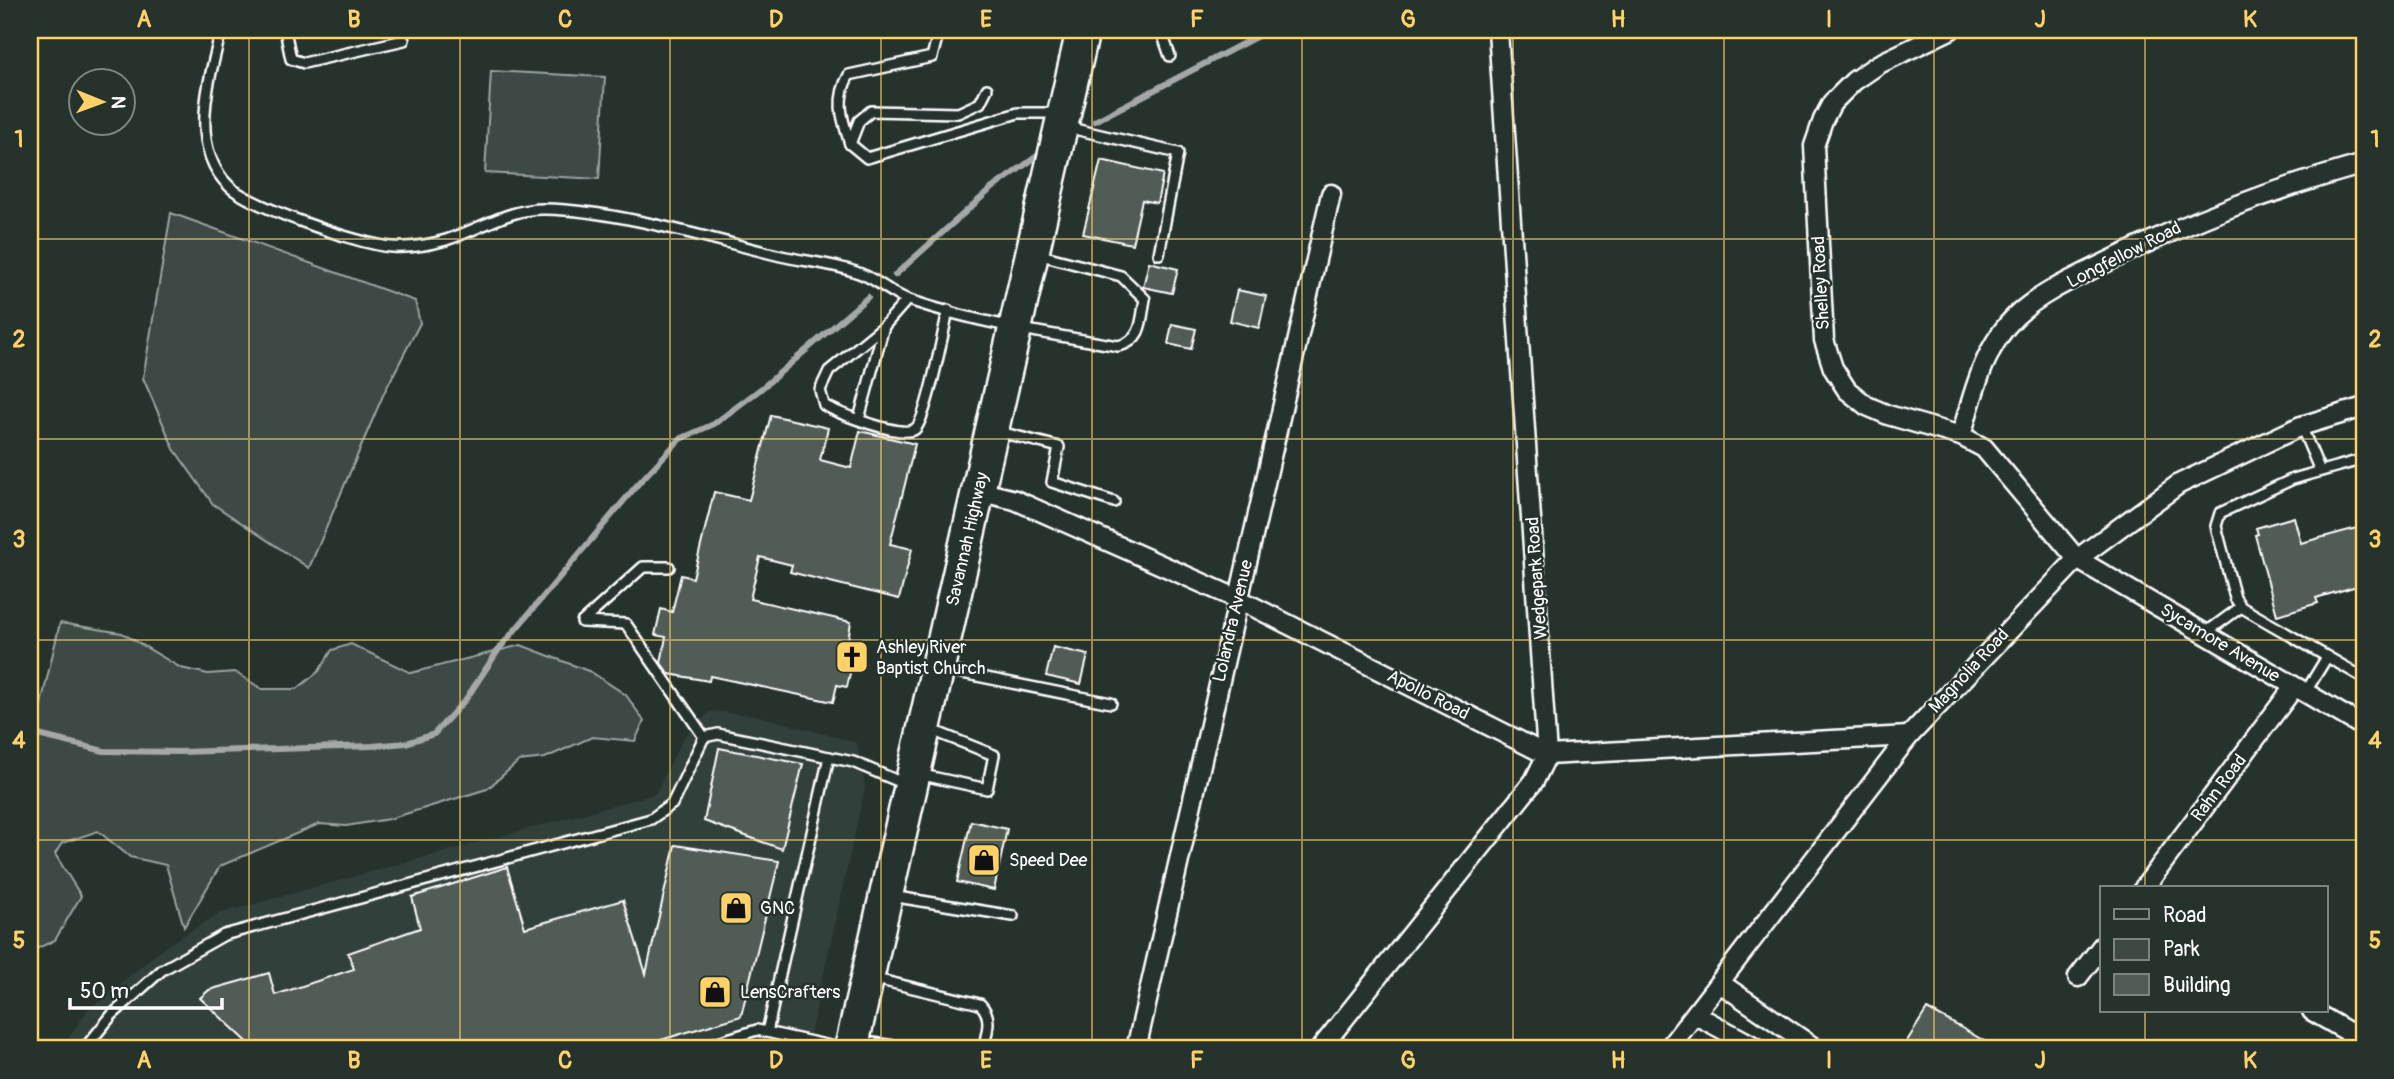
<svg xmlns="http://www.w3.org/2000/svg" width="2394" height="1079" viewBox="0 0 2394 1079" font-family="Pangolin,sans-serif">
	<rect width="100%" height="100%" fill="#26332d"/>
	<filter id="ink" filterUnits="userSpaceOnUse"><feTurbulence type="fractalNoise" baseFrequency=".0143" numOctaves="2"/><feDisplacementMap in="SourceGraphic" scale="14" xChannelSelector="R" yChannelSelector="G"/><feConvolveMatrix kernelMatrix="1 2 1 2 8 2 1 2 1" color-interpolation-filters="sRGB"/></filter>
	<g filter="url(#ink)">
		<path fill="#333f3a" d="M711,711l48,5 98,27 8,44 -58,262h-746l26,-38 79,-65 55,-33 434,-119 29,-57z"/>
		<g fill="#3e4944" stroke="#9ea4a2" stroke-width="2">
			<path d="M491,71l114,6 -6,102 -114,-6z"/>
			<path d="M171,213l244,88 5,22 -36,70 -75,175 -96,-64 -39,-55 -31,-71z"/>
			<path d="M60,623l62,10 59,35 27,6 27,-2 27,17h35l22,-18 13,-21 19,-6 60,29 110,-28 70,27 35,23 18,26 -9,20 -43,-4 -47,21 -26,3 -32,28 -98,30 -43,7 -27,-2 -99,42 -36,61 -18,-62 -36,-8 -32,-26 -36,12 -7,11 26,42 -26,44 -25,12v-201z"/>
		</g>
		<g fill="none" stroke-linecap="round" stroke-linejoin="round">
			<g stroke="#a4a9a7" stroke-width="6">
				<path d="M1095,121l174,-91"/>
				<path d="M895,275l96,-86 49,-35"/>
				<path d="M30,733l74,18 76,1 192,-6 34,-3 28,-9 32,-35 33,-50 139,-165 42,-45 34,-15 48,-36 106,-91"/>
			</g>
		</g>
		<g fill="#515c57" stroke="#fff" stroke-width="2">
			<path d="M1101,160l62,14 -6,29 -15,-3 -10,44 -49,-10z"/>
			<path d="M1149,262l29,7 -6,24 -29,-6z"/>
			<path d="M1237,290l29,6 -7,32 -29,-7z"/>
			<path d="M1172,324l24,5 -5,20 -23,-5z"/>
			<path d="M771,415l57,13 -8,32 31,8 9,-37 55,13 -25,100 22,5 -13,50 -109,-27 2,-7 -32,-8 -10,42 101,23 -3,18 9,2 -10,45 -10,-2 -4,17 -123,-26 -1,5 -40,-7 -8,-11 5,-26 -11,-2 6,-26 11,3 9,-37 12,3 21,-86 35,8z"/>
			<path d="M2294,517l7,26 63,-17v58l-48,14 2,5 -41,12 -22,-80 3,-1 -2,-6z"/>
			<path d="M1053,647l35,8 -7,29 -35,-8z"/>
			<path d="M719,748l84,16 -21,85 -78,-28z"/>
			<path d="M971,821l36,8 -13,61 -37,-8z"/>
			<path d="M675,845l104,16 -38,155 -110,33h-376l-55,-51 9,-8 60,-17 6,22 79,-26 -6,-16 72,-25 -8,-31 95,-30 18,61 98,-28 23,74z"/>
			<path d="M1927,1009l33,18 38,22h-96z"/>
		</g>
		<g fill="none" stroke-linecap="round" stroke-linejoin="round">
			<defs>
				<g id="lane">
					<path d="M221,30c-11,49 -34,115 8,156 20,20 134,60 163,61 18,1 37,-2 54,-7 33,-10 63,-32 99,-31 72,1 165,30 236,47 27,6 61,9 85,20 15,7 27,19 43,24 68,23 139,34 209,46 25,-5 23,-26 27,-47l-24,-23 -84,-22"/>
					<path d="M285,30l6,29 13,4 100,-23"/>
					<path d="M939,30l-7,27 -83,18c-14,25 -7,43 1,69l9,-23 12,-10 87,2 22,-10 7,-14"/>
					<path d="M1161,30l9,26"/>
					<path d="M1066,127l112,26 -19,101"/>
					<path d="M850,144l17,14 151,-45h41"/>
					<path d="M907,300l-23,26 -55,45 -9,19 4,15c13,8 79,34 91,24 11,-8 29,-100 33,-119"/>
					<path d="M859,419l25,-93"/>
					<path d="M2301,426l19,45"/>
					<path d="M996,431l63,16 -7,35 62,20"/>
					<path d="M2364,459l-71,20 -73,34 -4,13 19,72 6,9 123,71"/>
					<path d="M669,567h-26l-61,55 44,2 78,113"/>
					<path d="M2204,634l37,-27"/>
					<path d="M942,669l169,34"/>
					<path d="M2305,693l22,-36"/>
					<path d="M918,774l69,15 7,-34 -65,-26"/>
					<path d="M891,896l122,20"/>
					<path d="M872,978l108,26c12,12 8,25 4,41l-5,4"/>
					<path d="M767,1032l62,-275"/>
					<path d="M858,1041l59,8"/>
					<path d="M84,1049l28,-34 50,-45 62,-35 427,-116 21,-15 32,-67 14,-3 135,28 52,22"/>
					<path d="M695,1049l62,-19 87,19"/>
				</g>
				<g id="street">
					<path d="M1950,30l-71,34 -25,17 -22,22 -9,17 -9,26 10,194 9,28 14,22 20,16 21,9 73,21 23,12 93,111 287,168"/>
					<path d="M1961,436c12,-41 23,-90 55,-120 24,-23 61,-39 91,-54 87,-43 164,-72 257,-98"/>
					<path d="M978,491l37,9 223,99 309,156 362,-19"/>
					<path d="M2144,888l150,-201"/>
					<path d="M2078,977l24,-31"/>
					<path d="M1720,983l96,66"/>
					<path d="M2312,1011l52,30"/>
					<path d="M1696,1015l63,34"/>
					<path d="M1136,1049l195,-855"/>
					<path d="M1320,1049l214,-268 13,-26 -49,-725"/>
					<path d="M1668,1049l241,-313 168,-177 102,-75 122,-58 63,-19"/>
				</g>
				<g id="highway">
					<path id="s1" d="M851,1049l232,-1019"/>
				</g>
			</defs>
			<use href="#lane" stroke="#fff" stroke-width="14"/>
			<use href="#street" stroke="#fff" stroke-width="23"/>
			<use href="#highway" stroke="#fff" stroke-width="37"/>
			<use href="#lane" stroke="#26332d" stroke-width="9"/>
			<use href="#street" stroke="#26332d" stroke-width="18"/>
			<use href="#highway" stroke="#26332d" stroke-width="32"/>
		</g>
	</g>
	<path fill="none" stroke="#ffd166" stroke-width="2" stroke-opacity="0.55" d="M249,30v1019M460,30v1019M670,30v1019M881,30v1019M1092,30v1019M1302,30v1019M1513,30v1019M1724,30v1019M1934,30v1019M2145,30v858M30,239h2334M30,439h2334M30,640h2334M30,840h2334M2145,1011v38"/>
	<defs>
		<symbol id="church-square" viewBox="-11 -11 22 22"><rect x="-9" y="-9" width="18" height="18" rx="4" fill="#ffd166" stroke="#26332d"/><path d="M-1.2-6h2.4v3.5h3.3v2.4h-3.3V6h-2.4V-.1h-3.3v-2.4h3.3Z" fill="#111"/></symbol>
		<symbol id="shop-square" viewBox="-11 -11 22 22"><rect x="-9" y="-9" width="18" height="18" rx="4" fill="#ffd166" stroke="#26332d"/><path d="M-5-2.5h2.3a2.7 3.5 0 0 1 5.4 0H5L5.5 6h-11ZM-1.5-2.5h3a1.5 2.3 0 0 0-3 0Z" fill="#111"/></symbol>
	</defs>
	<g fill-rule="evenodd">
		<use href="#church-square" x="833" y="638" width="38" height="38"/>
		<use href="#shop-square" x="965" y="841" width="38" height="38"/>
		<use href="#shop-square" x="717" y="889" width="38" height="38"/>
		<use href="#shop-square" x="696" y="973" width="38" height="38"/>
	</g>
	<g text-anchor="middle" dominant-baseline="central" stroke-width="5" stroke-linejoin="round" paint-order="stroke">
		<g font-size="18" fill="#fff" stroke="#26332d">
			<text transform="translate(2124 255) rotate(-27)">Longfellow Road</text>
			<text transform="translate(1821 283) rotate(-93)">Shelley Road</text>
			<text stroke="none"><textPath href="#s1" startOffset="523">Savannah Highway</textPath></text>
			<text transform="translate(1537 578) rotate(-94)">Wedgepark Road</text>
			<text transform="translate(1233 621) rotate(-77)">Lolandra Avenue</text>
			<text transform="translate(2220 643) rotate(31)">Sycamore Avenue</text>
			<text transform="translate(1969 671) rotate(-47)">Magnolia Road</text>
			<text transform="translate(1428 695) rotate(27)">Apollo Road</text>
			<text transform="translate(2219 788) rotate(-53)">Rahn Road</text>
		</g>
		<g font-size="18" fill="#fff" stroke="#26332d" text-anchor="start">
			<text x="876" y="647">Ashley River<tspan x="876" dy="21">Baptist Church</tspan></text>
			<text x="1009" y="860">Speed Dee</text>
			<text x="760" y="908">GNC</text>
			<text x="740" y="992">LensCrafters</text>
		</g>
	</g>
	<rect width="2394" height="1079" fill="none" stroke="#26332d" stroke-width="77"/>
	<rect x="2100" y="886" width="228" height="126" fill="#26332d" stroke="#7d8581" stroke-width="2"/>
	<rect x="2114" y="909" width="35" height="10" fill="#26332d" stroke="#7d8581" stroke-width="2"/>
	<text x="2163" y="922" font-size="21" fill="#ffffff">Road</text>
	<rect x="2114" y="939" width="35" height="21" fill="#3e4944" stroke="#7d8581" stroke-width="2"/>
	<text x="2163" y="956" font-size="21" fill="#ffffff">Park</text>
	<rect x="2114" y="974" width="35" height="21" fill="#515c57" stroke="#7d8581" stroke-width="2"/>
	<text x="2163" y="992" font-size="21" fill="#ffffff">Building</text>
	<g transform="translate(102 102) rotate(91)"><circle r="33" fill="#26332d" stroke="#7d8581" stroke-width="2"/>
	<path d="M0-5L12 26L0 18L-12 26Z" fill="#ffd166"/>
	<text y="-10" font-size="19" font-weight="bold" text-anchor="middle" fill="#ffffff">N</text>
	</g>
	<path d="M70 998v10h152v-10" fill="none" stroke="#ffffff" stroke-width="3.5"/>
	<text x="80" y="998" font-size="21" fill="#ffffff" stroke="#26332d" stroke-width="5" paint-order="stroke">50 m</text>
	<rect x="38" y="38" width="2318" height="1002" fill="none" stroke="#ffd166" stroke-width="2.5"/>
	<g font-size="23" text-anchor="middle" font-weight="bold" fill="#ffd166">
		<text x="144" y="27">A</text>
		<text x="354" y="27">B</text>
		<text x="565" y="27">C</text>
		<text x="776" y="27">D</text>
		<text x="986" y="27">E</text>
		<text x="1197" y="27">F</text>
		<text x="1408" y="27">G</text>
		<text x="1618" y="27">H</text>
		<text x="1829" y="27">I</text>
		<text x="2040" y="27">J</text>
		<text x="2250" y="27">K</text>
		<text x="19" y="147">1</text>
		<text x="2375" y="147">1</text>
		<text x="19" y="347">2</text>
		<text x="2375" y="347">2</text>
		<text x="19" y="547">3</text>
		<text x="2375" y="547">3</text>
		<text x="19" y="748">4</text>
		<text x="2375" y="748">4</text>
		<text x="19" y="948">5</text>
		<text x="2375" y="948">5</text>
		<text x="144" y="1068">A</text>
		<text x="354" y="1068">B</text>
		<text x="565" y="1068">C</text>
		<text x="776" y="1068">D</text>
		<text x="986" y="1068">E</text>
		<text x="1197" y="1068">F</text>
		<text x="1408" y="1068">G</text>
		<text x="1618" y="1068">H</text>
		<text x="1829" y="1068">I</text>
		<text x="2040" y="1068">J</text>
		<text x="2250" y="1068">K</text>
	</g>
</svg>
